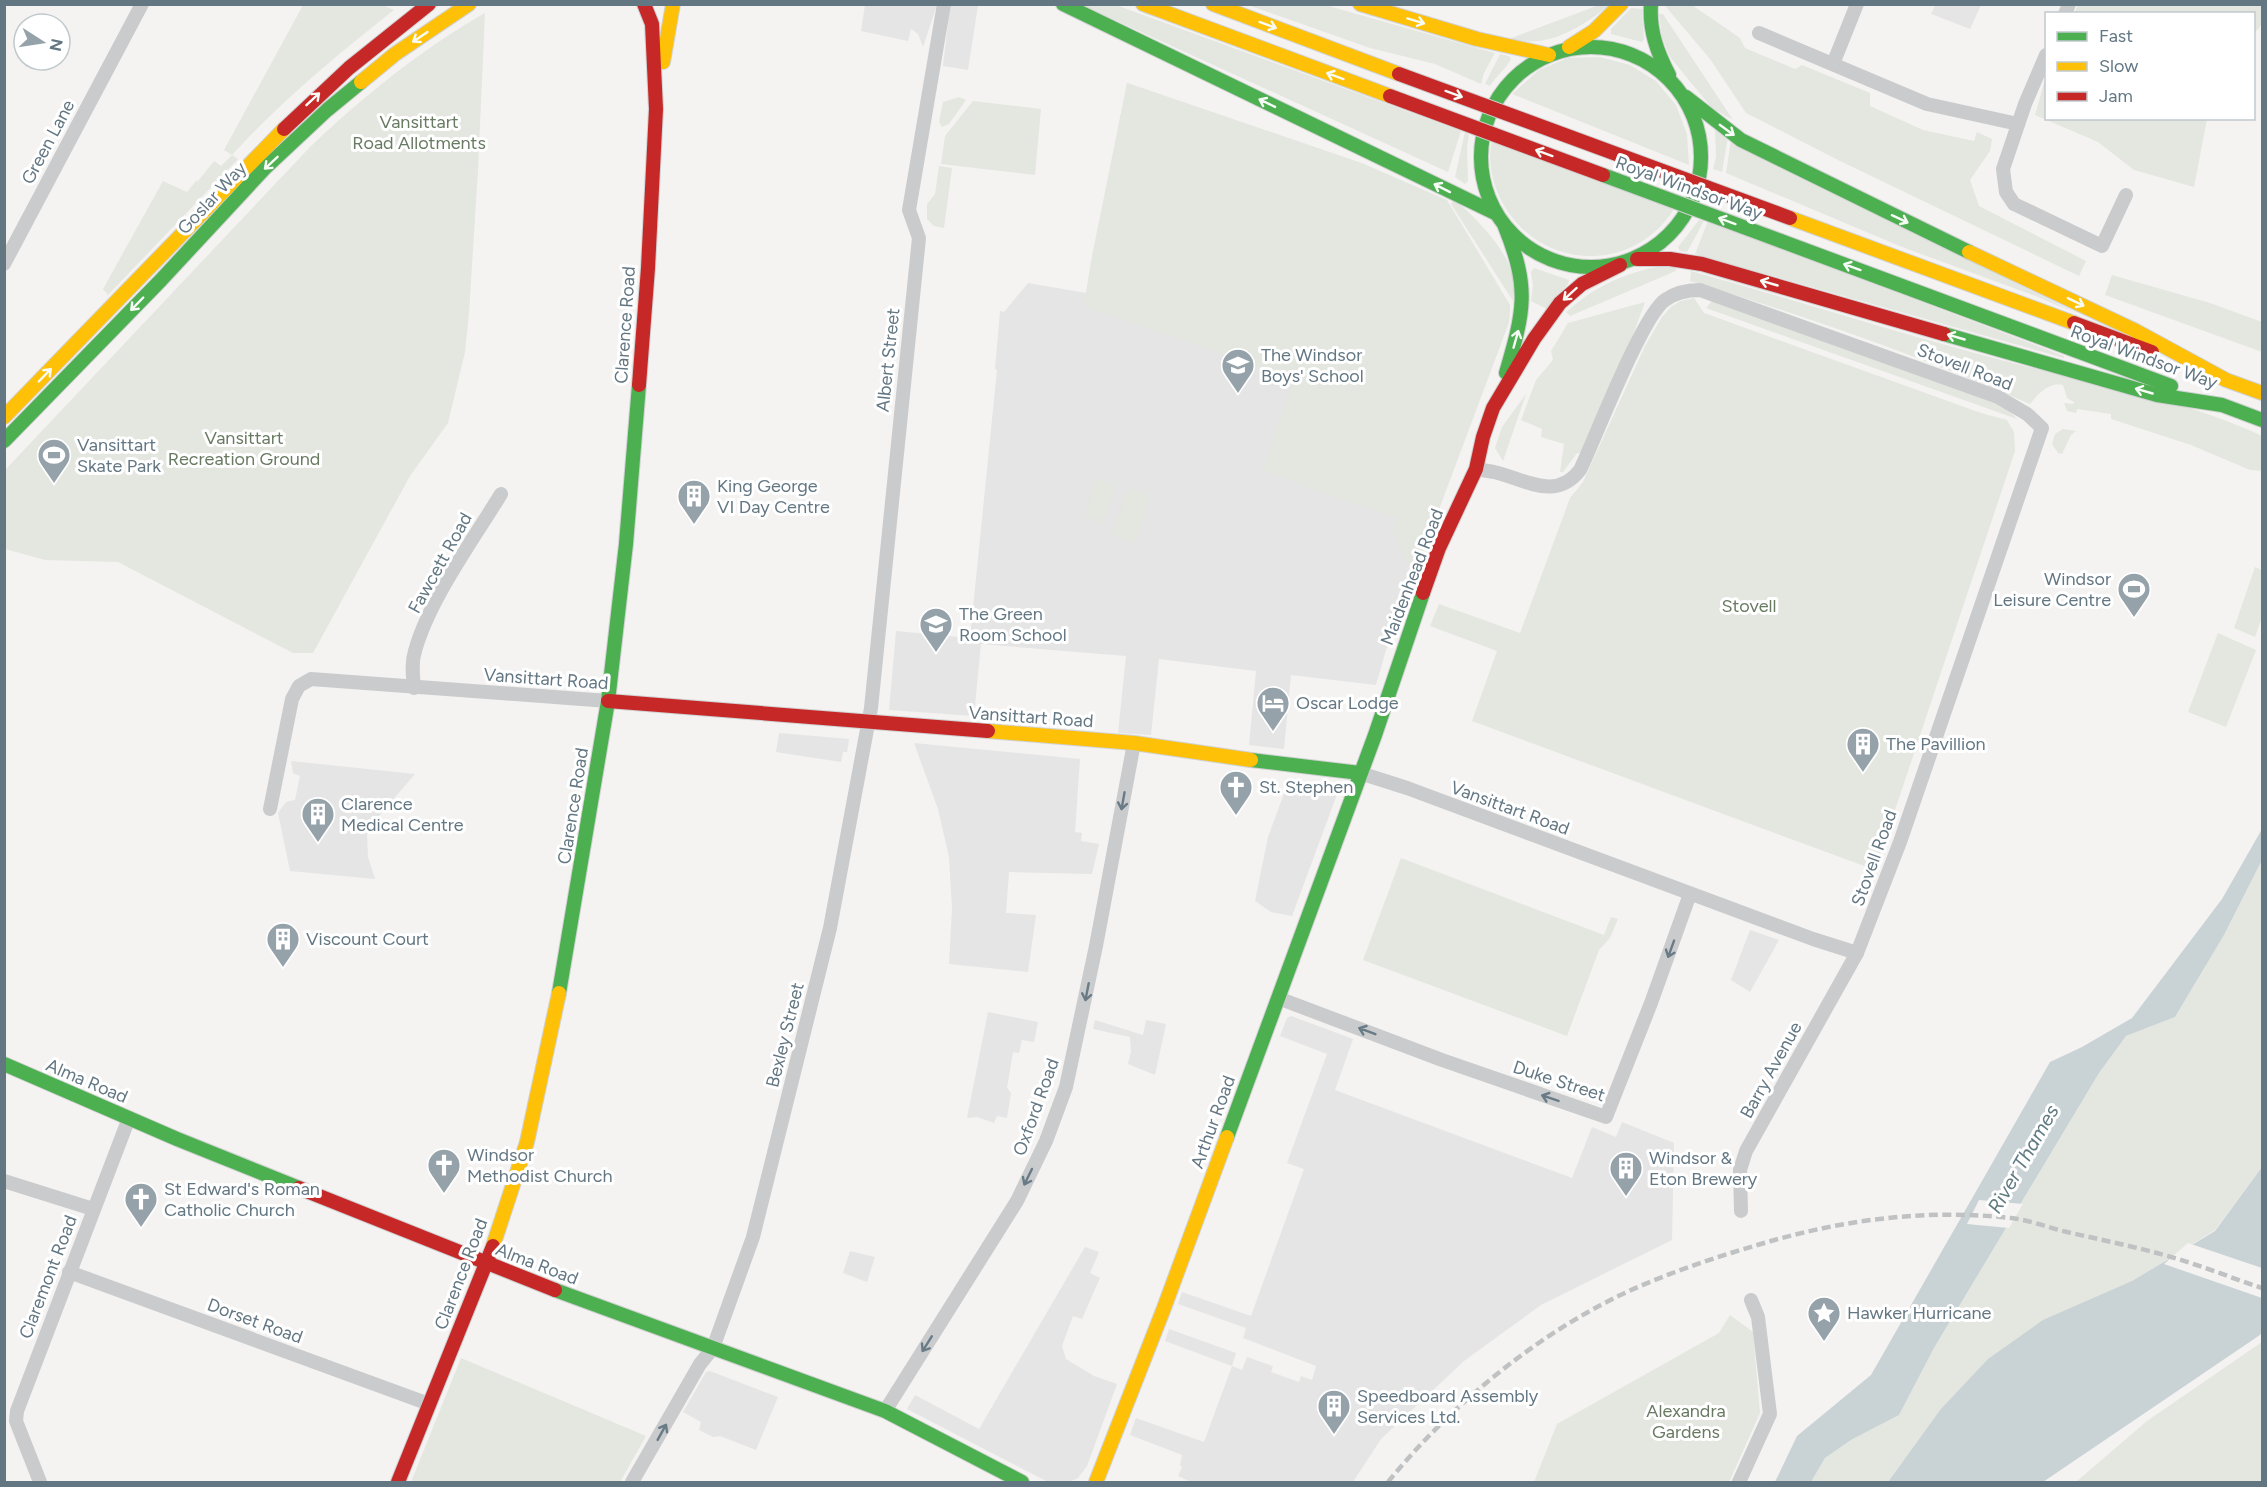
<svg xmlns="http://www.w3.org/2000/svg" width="2267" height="1487" viewBox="0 0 2267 1487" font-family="Figtree,sans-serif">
	<rect width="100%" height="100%" fill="#f4f3f2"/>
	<g fill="#e4e5e4">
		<path d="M1936,4h45v1l-11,24 -39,-15z"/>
		<path d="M865,5h72l-14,42 -5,-13 -7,-5 -3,12 -47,-10z"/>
		<path d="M950,5h28l-10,65 -25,-4z"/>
		<path d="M1127,83l237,81 146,141 -1,17 -123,328 -10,35 -85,-10 -7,74 -35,-4 7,-74 -97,-12 -8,76 -33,-2 8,-77 -145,-12 -7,72 -85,-6 7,-79 74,7 27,-268 -2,-1 5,-58 4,1 24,-29 58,10z"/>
		<path d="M779,733l70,6 -2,13h-4l-2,10 -65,-10z"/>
		<path d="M914,743l166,16 -5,73 7,1 -1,8 18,3 -7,30 -83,-2 -3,41 30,2 -8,57 -79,-8 3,-55 -3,-52 -11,-48z"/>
		<path d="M291,761l124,13 -42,49 -6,11 1,23 7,22 -85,-8 -12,-58 8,-11 9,-2 5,-24 -7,-3z"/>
		<path d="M1288,783l50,3 1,3 -47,127 -21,-4 -16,-11 13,-64z"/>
		<path d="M1750,930l29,10 -29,52 -19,-12z"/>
		<path d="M988,1012l50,10 -4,20 -12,-2 -3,13 -6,-1 -6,36 4,5 -4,25 -10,-2 -3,7 -17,-6 -10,1z"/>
		<path d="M1291,1016l62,23 -18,51 237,88 20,-51 24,10 6,-15 52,21 -2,97 -131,65 -77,56 -83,78 -28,43h-164v-1l-11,-5 4,-9 -2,-2 2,-10 -52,-20 6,-17 68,24 28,-76 -67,-25 4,-12 67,24 -4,13 10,4 5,-13 26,9 -2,6 28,10 2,-6 11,4 4,-14 -73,-28 3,-10 -68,-24 4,-12 69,24 53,-147 -17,-6 40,-109 -47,-18 7,-18z"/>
		<path d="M1095,1020l48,15 3,-15 20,4 -11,51 -27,-11 3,-12 -1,-15 -37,-8z"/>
		<path d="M1085,1247l14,5 -9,21 10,5 -18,41 -9,-3 -11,30 4,13 28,17 23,8 -30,82 -9,12 -9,4h-21l-141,-73 8,-14 64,34z"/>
		<path d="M850,1251l25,6 -8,25 -24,-9z"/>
		<path d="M710,1371l68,26 -22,53 -36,-14 -7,1 -14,-7 2,-8 -18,-10 23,-40z"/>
	</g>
	<g fill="#e4e6e0">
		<path d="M303,5h79l12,5c-57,45 -113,91 -162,145l6,4 -130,136 -5,-6 60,-108 24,11 9,-11h2l16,-20 7,5 11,-11 -8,-5z"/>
		<path d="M1082,5h34l345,126 -13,41z"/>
		<path d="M1248,5h77l170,48 -11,20 -3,11 -46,-20 -65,-16z"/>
		<path d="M1599,5h11c-31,23 -61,44 -101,34z"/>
		<path d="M1668,5h24l48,33 5,10 50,21 7,-4 68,28v13l53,24 51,11 3,-9 15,7 -2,12 -20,29 9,26 107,55 -7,15 -239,-115 -94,-48 -36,-54 -44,-52z"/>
		<path d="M2078,5h184c1,11 2,21 -8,28v-19l-180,-1z"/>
		<path d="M1631,8l11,1 2,30 -2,3 -31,-8v-5z"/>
		<path d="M485,13l-7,157 -9,143 -4,39 -17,71 -38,53 -97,177h-20l-175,-91 -73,-2 -40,-11v-79l305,-323c54,-51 110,-97 175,-134z"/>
		<path d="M1659,14h4l70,106 -21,-12 -42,-51 -8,-20z"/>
		<path d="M1500,54l9,2 2,3c-5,10 -15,17 -21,27l-5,-2z"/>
		<path d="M1600,57l30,8 26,16 20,24 11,29 2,31 -177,-71 27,-24 29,-12z"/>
		<path d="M2046,76v42l161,1 -13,68 -60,-17 -36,-28 -63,-27z"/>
		<path d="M1127,83l237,81 83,36 63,105 -1,17 -92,246 -9,-3 -16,-34 6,-13 -136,-47 33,-95 -16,-2 -195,-68 7,-45z"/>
		<path d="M959,97l7,3 -17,24 -7,3 -3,-5 4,-20z"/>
		<path d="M973,101l68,8 -6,66 -94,-11 4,-28z"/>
		<path d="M1715,130l13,7 -6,35 -9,-3 3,-12z"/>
		<path d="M1465,132l4,3 -2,12 1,34 -3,3 -10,-7z"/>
		<path d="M1731,140l349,175 -42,-18 -136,-50 -176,-74z"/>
		<path d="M1492,141l182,68c-45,71 -146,59 -177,-18 -6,-15 -9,-34 -5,-50z"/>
		<path d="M939,166l13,2 -8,60 -10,-2 -7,-7v-15l8,-10z"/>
		<path d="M1454,199c22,19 57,54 60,83 1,6 -1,13 -1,19l-62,-97z"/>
		<path d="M1699,220l5,1 -17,31 -7,-1 -2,-4z"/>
		<path d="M1708,221l356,135v2l-369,-104z"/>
		<path d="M1656,267h20v4l-106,45 -4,-4c29,-25 53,-37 90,-45z"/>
		<path d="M1534,268l35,12 -1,4 -21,25 -16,-8 2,-16 -2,-13z"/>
		<path d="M1691,271c104,29 206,62 310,89 87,23 180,38 261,76v35l-12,-1 -59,-25 -80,-26v-5l-34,-5 -1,4 -9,-2 -3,-8 9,1 1,-2 -7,-4 -4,-13c-14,-3 -24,8 -33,19 -110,-48 -225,-88 -340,-123z"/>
		<path d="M2112,275l98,28 52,19v30l-157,-57z"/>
		<path d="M1694,298l10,15 277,100 26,7 7,12 1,19 -140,419 -403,-149 25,-70 -67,-25 9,-22 81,29 50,-135 13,-16 62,-136 17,-29 10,-11 9,-5z"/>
		<path d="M1712,301l108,36 186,70 11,12 -311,-111z"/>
		<path d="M1645,302l-12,33 -50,119 -6,-1 -14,19h-3l4,-28 -23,-7 1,-8 -21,-9 15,-40 17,-20 -2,-9 17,-28z"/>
		<path d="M1526,394l-23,67 -8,-13 7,-21z"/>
		<path d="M2063,429l13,2 -5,4 -9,19 -4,-1 -6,-9 3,-10z"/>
		<path d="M1096,479l20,7 -13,37 -19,-7z"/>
		<path d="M1128,488l23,8 -16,47 -23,-8z"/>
		<path d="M2255,567l7,3v47l-7,20 -21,-9z"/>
		<path d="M2218,633l38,17 -30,77 -38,-15z"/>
		<path d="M1401,858l203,77 7,-18 7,2 -8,19 -11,12 -32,86 -204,-76z"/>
		<path d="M2262,860v307l-47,63 -83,51 -192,129 -52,72h-77l14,-24 26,-18 48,-25 35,-67 165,-275 27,-37 49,-19 49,-82z"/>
		<path d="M1730,1315l23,17 7,81 -31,69h-195l23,-58 162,-91z"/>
		<path d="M2262,1342v140h-186l71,-61z"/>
		<path d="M461,1358l185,78 -26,46h-209z"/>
	</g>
	<g fill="#c9d3d5">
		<path d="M2262,829v31l-38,75 -49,82 -49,19 -27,37 -165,275 -35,67 -48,25 -26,18 -14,24h-36l22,-46 74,-61 179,-313 32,-15 50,-29 90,-119z"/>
		<path d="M2262,1167v165l-2,3 -217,147h-155l52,-72 48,-51 55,-39 89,-39 83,-50z"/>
	</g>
	<g fill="#f4f3f2">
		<path d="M1979,1200l44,4 -14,24 -42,-4z"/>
		<path d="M2188,1243l74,25v30l-98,-34z"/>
	</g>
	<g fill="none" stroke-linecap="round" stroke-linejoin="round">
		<defs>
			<g id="fast">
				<path d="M1063,4l432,209"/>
				<path d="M1651,4c-2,26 6,48 18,71"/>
				<circle cx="1591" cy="157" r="110"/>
				<path d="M1686,97l55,43 228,112"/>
				<path d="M1505,227c25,62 19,84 1,146"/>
				<path d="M1781,241l390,145"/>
				<path d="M1944,334l213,61 65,10 40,15"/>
				<path d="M4,441l157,-161 103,-111 63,-59 34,-28"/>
				<path d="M1251,760l109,13"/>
				<path d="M559,993l49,-292 18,-157 13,-159"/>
				<path d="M4,1064l173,75 122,49"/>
				<path d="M1227,1137l148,-402 48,-142"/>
				<path d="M555,1290l330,121 137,71"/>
			</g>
			<g id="slow">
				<path d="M1143,4l247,92"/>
				<path d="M1213,4l186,70"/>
				<path d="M1360,4l117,35 72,16"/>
				<path d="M1569,47l25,-16 27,-27"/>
				<path d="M663,62l10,-58"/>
				<path d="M361,82l34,-28 74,-50"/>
				<path d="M1790,218l284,105"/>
				<path d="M1969,252l165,78 92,50 36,13"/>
				<path d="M4,417l280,-288"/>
				<path d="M988,731l146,12 117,17"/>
				<path d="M493,1246l34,-104 32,-149"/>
				<path d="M1096,1482l68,-174 63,-171"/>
			</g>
			<g id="jam">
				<path d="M284,129l65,-61 80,-64"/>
				<path d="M1637,259h33l32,5 242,70"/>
				<path d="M2074,323l78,29"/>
				<path d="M639,385l9,-117 8,-159 -4,-85 -8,-20"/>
				<path d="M1423,593l16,-45 37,-79 7,-32 10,-29 41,-69 26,-36 22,-19 38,-19"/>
				<path d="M608,701l380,30"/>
				<path d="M299,1188l256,102"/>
				<path d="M398,1482l95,-236"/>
			</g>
		</defs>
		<use href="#fast" stroke="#d0d1d2" stroke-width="16"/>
		<use href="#slow" stroke="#d0d1d2" stroke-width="16"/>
		<use href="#jam" stroke="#d0d1d2" stroke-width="16"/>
		<g stroke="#cacbcc" stroke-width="14">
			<path d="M2065,14l4,-10"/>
			<path d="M1759,33l168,71 91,20"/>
			<path d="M2046,55l-21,49 -22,65 3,23 8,12 88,42 24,-51"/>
			<path d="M1833,64l24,-60"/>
			<path d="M4,264l138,-260"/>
			<path d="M1476,469c6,1 12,2 18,3 31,7 61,30 86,-2 15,-31 62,-154 85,-170 11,-8 22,-10 35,-10l298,107 29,17 15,14 -142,414 -43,111 -111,198 -6,19 1,41"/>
			<path d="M414,688c-1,-12 -3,-25 1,-37 14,-51 58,-111 86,-157"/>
			<path d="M1360,773l47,15 406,151 44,14"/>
			<path d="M270,809l22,-110 7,-13 12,-7 297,22"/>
			<path d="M1278,998l164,62 164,57 45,-114 39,-109"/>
			<path d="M4,1181l89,28"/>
			<path d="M69,1272l360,132"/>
			<path d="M885,1411l132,-210 29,-60 20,-54 30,-141 38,-203"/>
			<path d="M40,1482l-24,-61 1,-10 112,-293"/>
			<path d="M632,1482l68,-118 13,-16 40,-111 77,-309 41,-220 48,-470 -10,-28 35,-206"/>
			<path d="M1739,1482l31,-68 -12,-97 -7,-17"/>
		</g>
		<use href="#fast" stroke="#4caf50" stroke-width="14"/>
		<use href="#slow" stroke="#ffc107" stroke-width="14"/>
		<use href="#jam" stroke="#c62828" stroke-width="14"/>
		<path stroke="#bfc1c2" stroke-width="4.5" stroke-dasharray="9 4.5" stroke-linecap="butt" d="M1388,1482c64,-79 156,-154 250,-195 44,-19 88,-33 133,-46 77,-22 159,-32 240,-23 19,2 38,10 56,14 35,8 70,15 104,25 31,9 61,21 91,31"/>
		<defs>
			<path id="fast-bridge" d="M1603,175l178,66"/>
			<g id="jam-bridge">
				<path d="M1399,74l391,144"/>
				<path d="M1390,96l213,79"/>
			</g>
		</defs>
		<use href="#fast-bridge" stroke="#d0d0d0" stroke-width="16" stroke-linecap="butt"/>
		<use href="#jam-bridge" stroke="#d0d0d0" stroke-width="16" stroke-linecap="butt"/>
		<use href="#fast-bridge" stroke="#4caf50" stroke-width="14"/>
		<use href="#jam-bridge" stroke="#c62828" stroke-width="14"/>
	</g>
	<defs><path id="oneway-shaft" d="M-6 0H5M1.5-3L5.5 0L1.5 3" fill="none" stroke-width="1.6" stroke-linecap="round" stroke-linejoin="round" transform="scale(1.5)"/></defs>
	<g stroke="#f6fbf6">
		<use href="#oneway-shaft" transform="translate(1416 21) rotate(17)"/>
		<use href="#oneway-shaft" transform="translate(1268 25) rotate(20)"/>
		<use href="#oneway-shaft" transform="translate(420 37) rotate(146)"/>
		<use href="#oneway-shaft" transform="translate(1335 76) rotate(-160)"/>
		<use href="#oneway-shaft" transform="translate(1454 94) rotate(20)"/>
		<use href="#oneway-shaft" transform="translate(313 99) rotate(-43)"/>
		<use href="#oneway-shaft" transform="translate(1267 103) rotate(-154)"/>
		<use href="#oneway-shaft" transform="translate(1727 130) rotate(36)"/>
		<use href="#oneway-shaft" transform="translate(1544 153) rotate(-160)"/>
		<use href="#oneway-shaft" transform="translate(271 163) rotate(137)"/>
		<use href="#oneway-shaft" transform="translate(1442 188) rotate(-153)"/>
		<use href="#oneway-shaft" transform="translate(1900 219) rotate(25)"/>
		<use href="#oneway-shaft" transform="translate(1727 221) rotate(-160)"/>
		<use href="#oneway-shaft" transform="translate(1852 267) rotate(-160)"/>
		<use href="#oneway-shaft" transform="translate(1769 283) rotate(-164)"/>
		<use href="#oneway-shaft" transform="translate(1570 294) rotate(138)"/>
		<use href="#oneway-shaft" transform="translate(2076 302) rotate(26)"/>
		<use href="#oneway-shaft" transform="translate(137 304) rotate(134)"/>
		<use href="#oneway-shaft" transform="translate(1956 337) rotate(-164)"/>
		<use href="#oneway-shaft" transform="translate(1516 339) rotate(-74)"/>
		<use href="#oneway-shaft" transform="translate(45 375) rotate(-46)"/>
		<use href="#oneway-shaft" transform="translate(2144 391) rotate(-164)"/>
	</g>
	<g stroke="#687b87">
		<use href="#oneway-shaft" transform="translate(1123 801) rotate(100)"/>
		<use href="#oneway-shaft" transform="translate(1671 949) rotate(110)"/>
		<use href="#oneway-shaft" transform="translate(1087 992) rotate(101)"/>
		<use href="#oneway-shaft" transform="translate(1367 1031) rotate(-159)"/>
		<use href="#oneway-shaft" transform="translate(1550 1098) rotate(-161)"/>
		<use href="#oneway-shaft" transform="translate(1028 1177) rotate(116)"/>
		<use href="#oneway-shaft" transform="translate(927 1344) rotate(122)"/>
		<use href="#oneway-shaft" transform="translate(662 1432) rotate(-61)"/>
	</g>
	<defs>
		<symbol id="school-pin" viewBox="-11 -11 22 30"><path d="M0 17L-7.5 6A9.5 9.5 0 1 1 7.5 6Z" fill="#96a2aa" stroke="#fff"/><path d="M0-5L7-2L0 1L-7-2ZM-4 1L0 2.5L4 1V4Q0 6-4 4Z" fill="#fff"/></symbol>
		<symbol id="stadium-pin" viewBox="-11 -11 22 30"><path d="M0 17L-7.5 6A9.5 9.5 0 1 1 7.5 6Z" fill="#96a2aa" stroke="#fff"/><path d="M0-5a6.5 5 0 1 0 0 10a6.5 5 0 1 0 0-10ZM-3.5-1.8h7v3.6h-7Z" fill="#fff"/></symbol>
		<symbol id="building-pin" viewBox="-11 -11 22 30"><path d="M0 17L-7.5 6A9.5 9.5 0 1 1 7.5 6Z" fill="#96a2aa" stroke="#fff"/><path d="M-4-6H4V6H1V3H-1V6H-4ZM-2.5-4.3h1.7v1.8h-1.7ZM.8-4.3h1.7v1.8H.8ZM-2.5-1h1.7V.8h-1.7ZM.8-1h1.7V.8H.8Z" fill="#fff"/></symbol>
		<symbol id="hotel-pin" viewBox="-11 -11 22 30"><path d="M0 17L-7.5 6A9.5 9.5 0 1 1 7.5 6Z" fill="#96a2aa" stroke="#fff"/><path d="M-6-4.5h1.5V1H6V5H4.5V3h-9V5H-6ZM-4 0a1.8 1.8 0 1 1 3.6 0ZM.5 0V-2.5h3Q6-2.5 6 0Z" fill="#fff"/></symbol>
		<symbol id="church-pin" viewBox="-11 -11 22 30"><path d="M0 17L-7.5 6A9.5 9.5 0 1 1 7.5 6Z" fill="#96a2aa" stroke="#fff"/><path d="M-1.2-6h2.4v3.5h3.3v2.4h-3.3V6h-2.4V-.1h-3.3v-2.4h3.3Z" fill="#fff"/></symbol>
		<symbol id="sight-pin" viewBox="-11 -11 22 30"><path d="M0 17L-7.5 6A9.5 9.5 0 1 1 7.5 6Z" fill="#96a2aa" stroke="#fff"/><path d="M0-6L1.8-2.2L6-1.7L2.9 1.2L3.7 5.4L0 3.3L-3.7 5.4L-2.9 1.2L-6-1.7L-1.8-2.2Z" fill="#fff"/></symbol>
	</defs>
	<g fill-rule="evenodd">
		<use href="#school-pin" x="1219" y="346" width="38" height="52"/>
		<use href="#stadium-pin" x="35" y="436" width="38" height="52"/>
		<use href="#building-pin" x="675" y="477" width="38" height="52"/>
		<use href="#stadium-pin" x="2115" y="570" width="38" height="52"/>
		<use href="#school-pin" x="917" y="605" width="38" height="52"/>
		<use href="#hotel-pin" x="1254" y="684" width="38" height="52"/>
		<use href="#building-pin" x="1844" y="725" width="38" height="52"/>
		<use href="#church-pin" x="1217" y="768" width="38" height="52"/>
		<use href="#building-pin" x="299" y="795" width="38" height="52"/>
		<use href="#building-pin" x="264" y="920" width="38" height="52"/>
		<use href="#church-pin" x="425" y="1146" width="38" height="52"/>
		<use href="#building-pin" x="1607" y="1149" width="38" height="52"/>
		<use href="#church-pin" x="122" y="1180" width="38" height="52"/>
		<use href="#sight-pin" x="1805" y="1294" width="38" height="52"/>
		<use href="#building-pin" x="1315" y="1387" width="38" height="52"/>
	</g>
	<g text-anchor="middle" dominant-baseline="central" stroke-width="6" stroke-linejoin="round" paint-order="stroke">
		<g font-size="18" fill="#697a62" stroke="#fff">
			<text x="419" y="122">Vansittart<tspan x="419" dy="21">Road Allotments</tspan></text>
			<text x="244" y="438">Vansittart<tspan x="244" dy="21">Recreation Ground</tspan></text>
			<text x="1749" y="606">Stovell</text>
			<text x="1686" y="1411">Alexandra<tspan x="1686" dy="21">Gardens</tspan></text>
		</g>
		<g font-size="18" fill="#637783" stroke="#fff">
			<text transform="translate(48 142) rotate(-62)">Green Lane</text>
			<text transform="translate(1689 188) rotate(20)">Royal Windsor Way</text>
			<text transform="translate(212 198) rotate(-47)">Goslar Way</text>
			<text transform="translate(625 325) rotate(-86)">Clarence Road</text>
			<text transform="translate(2144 357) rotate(20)">Royal Windsor Way</text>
			<text transform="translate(888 360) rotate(-84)">Albert Street</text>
			<text transform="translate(1965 367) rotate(21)">Stovell Road</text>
			<text transform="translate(440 563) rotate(-61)">Fawcett Road</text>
			<text transform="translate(1412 577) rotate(-69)">Maidenhead Road</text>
			<text transform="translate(546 679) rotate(4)">Vansittart Road</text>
			<text transform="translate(1031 717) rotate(4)">Vansittart Road</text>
			<text transform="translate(573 806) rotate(-81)">Clarence Road</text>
			<text transform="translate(1510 808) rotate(20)">Vansittart Road</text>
			<text transform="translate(1874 858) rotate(-70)">Stovell Road</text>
			<text transform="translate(785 1035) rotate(-76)">Bexley Street</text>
			<text transform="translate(1771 1070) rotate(-61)">Barry Avenue</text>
			<text transform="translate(87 1081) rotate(23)">Alma Road</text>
			<text transform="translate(1559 1081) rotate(18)">Duke Street</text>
			<text transform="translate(1036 1107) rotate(-70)">Oxford Road</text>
			<text transform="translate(1213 1122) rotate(-70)">Arthur Road</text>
			<text transform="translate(537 1264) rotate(21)">Alma Road</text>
			<text transform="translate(461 1274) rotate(-69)">Clarence Road</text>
			<text transform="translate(48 1277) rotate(-69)">Claremont Road</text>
			<text transform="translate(255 1321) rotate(20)">Dorset Road</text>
		</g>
		<g font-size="18" fill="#637783" stroke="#fff" text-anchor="start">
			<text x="1261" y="355">The Windsor<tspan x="1261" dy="21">Boys' School</tspan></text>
			<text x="77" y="445">Vansittart<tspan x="77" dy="21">Skate Park</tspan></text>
			<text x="717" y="486">King George<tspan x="717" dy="21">VI Day Centre</tspan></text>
			<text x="2111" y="579" text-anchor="end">Windsor<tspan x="2111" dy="21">Leisure Centre</tspan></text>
			<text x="959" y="614">The Green<tspan x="959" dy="21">Room School</tspan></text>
			<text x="1296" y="703">Oscar Lodge</text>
			<text x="1886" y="744">The Pavillion</text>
			<text x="1259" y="787">St. Stephen</text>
			<text x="341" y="804">Clarence<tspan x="341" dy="21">Medical Centre</tspan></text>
			<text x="306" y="939">Viscount Court</text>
			<text x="467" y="1155">Windsor<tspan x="467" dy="21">Methodist Church</tspan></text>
			<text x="1649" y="1158">Windsor &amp;<tspan x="1649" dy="21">Eton Brewery</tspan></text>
			<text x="164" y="1189">St Edward's Roman<tspan x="164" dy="21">Catholic Church</tspan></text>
			<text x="1847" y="1313">Hawker Hurricane</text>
			<text x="1357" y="1396">Speedboard Assembly<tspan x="1357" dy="21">Services Ltd.</tspan></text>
		</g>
		<g font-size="20" font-style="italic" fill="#5f7a80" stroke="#fff">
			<text transform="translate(2023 1159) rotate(-60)">River Thames</text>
		</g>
	</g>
	<rect width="2267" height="1487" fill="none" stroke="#637783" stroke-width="12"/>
	<rect x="2045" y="12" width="210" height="108" fill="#ffffff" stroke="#c1c9cd" stroke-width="1.5"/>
	<rect x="2057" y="32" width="30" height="9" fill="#4caf50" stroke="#c1c9cd" stroke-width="1.5"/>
	<text x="2099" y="42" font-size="18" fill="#637783">Fast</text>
	<rect x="2057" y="62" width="30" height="9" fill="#ffc107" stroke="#c1c9cd" stroke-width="1.5"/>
	<text x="2099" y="72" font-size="18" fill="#637783">Slow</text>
	<rect x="2057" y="92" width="30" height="9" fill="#c62828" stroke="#c1c9cd" stroke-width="1.5"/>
	<text x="2099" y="102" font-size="18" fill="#637783">Jam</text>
	<g transform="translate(42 42) rotate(102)"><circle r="28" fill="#ffffff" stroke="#c1c9cd" stroke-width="1.5"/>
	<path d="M0-4.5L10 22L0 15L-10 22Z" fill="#96a2aa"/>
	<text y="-9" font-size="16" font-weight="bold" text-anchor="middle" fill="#637783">N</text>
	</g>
</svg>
